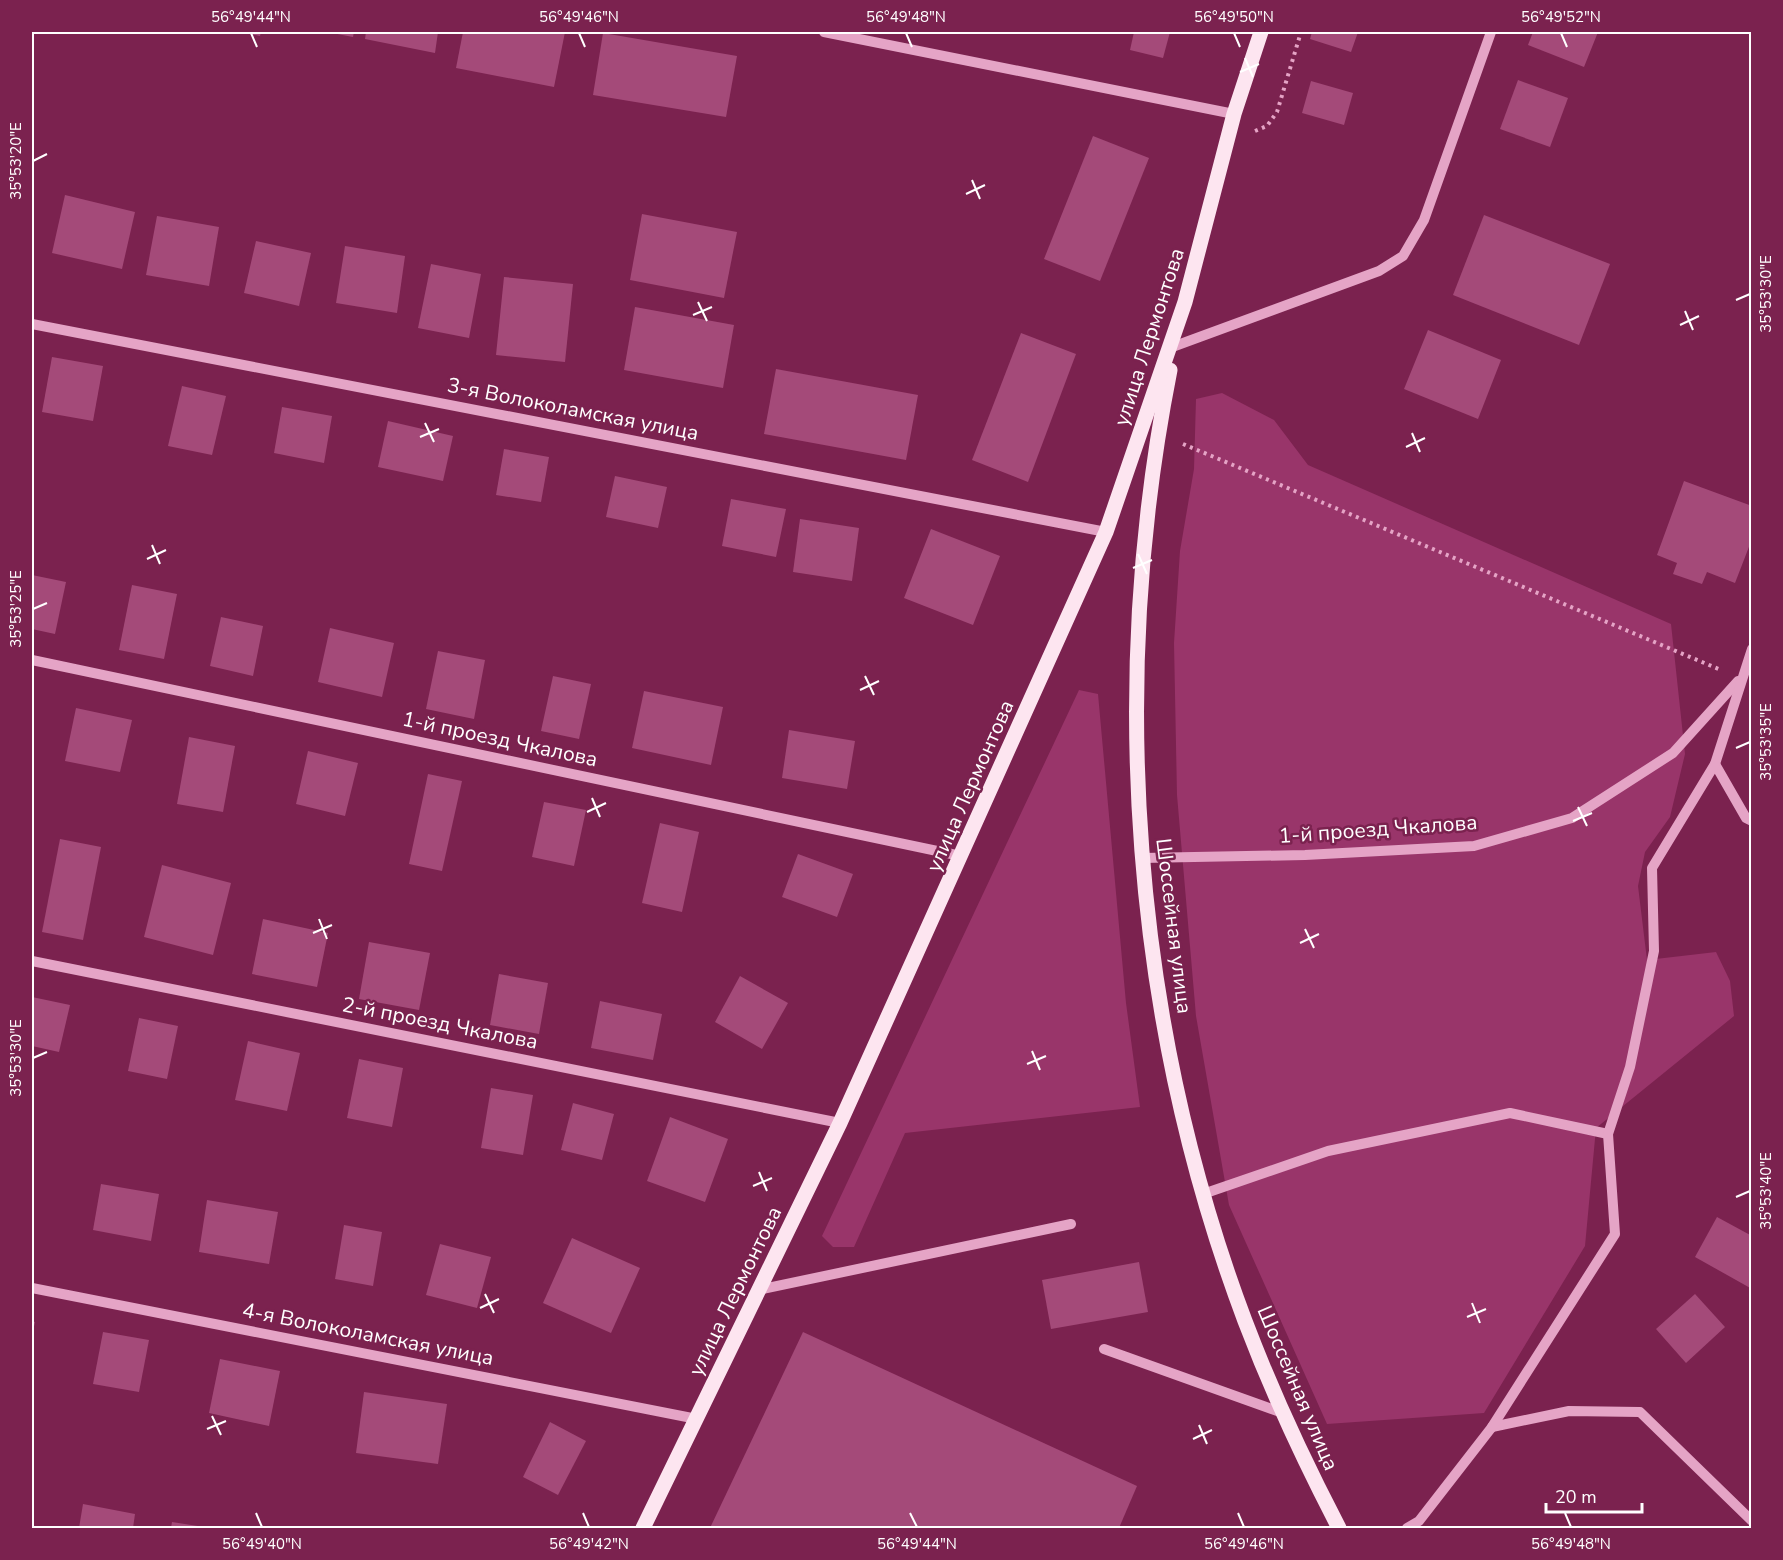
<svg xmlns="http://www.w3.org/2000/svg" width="1783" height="1560" viewBox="0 0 1783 1560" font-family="'Nunito Sans',sans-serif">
	<rect width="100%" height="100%" fill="#7b224f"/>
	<g fill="#99356a">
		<path d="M1222,393l52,27 34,45 363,159 14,130 -15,63 -25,35 -7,34 9,74 69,-8 14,29 4,35 -138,112 -11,118 -101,167 -157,11 -98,-219 -33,-189 -19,-221 -3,-152 6,-92 14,-82 2,-70z"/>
		<path d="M1079,690l19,4 28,309 14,104 -235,26 -51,114h-21l-11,-11z"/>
	</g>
	<g fill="#a44a79">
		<path d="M241,32h20l-1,4z"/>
		<path d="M327,32h27l-1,5z"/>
		<path d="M366,32h72l-3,21 -70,-14z"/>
		<path d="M463,32h102l-11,55 -98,-19z"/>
		<path d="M1134,32h36l-7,26 -33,-8z"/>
		<path d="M1312,32h46l-7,20 -41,-13z"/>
		<path d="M1533,32h65l-14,35 -56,-22z"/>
		<path d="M603,33l134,23 -11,61 -133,-22z"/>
		<path d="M1518,80l50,18 -18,49 -50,-18z"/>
		<path d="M1311,81l42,12 -9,32 -42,-12z"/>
		<path d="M1093,136l56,22 -49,123 -56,-22z"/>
		<path d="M65,195l70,17 -13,57 -70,-16z"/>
		<path d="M642,214l95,18 -13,66 -94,-18z"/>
		<path d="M1484,215l126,49 -31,81 -126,-50z"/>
		<path d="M157,216l62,11 -10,59 -63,-11z"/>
		<path d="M256,241l55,12 -12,53 -55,-13z"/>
		<path d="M345,246l60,10 -8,57 -61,-10z"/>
		<path d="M431,264l50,10 -12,64 -51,-10z"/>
		<path d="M504,277l69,7 -8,78 -69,-7z"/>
		<path d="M635,307l99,18 -11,63 -99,-18z"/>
		<path d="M1428,330l73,30 -23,59 -74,-30z"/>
		<path d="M1021,333l55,21 -48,128 -56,-22z"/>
		<path d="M52,357l51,9 -10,55 -51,-9z"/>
		<path d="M776,369l142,26 -12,65 -142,-26z"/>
		<path d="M182,386l44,10 -14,59 -44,-9z"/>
		<path d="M282,407l50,9 -8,47 -50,-10z"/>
		<path d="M388,421l65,15 -10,45 -65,-14z"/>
		<path d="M504,449l45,8 -8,45 -45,-7z"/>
		<path d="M615,476l52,11 -9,41 -52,-11z"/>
		<path d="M1684,481l68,25v33l-17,44 -28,-11 -5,12 -29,-10 4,-11 -20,-8z"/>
		<path d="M731,499l55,10 -10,48 -54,-11z"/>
		<path d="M800,519l59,9 -7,53 -59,-9z"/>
		<path d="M931,529l69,27 -27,69 -69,-27z"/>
		<path d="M32,575l34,7 -11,52 -23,-5z"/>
		<path d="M132,585l45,9 -13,65 -45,-9z"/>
		<path d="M221,617l42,9 -10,50 -43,-10z"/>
		<path d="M330,628l64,15 -12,54 -64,-15z"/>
		<path d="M438,651l47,9 -11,59 -48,-10z"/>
		<path d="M553,676l38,8 -12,55 -38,-8z"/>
		<path d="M644,691l79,16 -12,58 -79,-17z"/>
		<path d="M76,708l56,12 -12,52 -55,-11z"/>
		<path d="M789,730l66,11 -8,48 -65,-11z"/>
		<path d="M189,737l46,9 -12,66 -46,-8z"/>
		<path d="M308,751l50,12 -13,53 -49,-12z"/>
		<path d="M428,774l34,7 -20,90 -33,-7z"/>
		<path d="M544,802l42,8 -12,56 -42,-9z"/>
		<path d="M660,823l39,9 -17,80 -40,-9z"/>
		<path d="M60,839l41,8 -18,93 -41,-8z"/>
		<path d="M798,854l55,20 -16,43 -55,-20z"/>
		<path d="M162,865l69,18 -18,72 -69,-18z"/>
		<path d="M263,919l65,14 -11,54 -65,-13z"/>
		<path d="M369,942l61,11 -11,57 -60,-11z"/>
		<path d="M499,974l49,9 -9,51 -49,-9z"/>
		<path d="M740,976l48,27 -26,46 -47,-27z"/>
		<path d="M32,997l38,8 -11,47 -27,-6z"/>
		<path d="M600,1001l62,13 -9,46 -62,-12z"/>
		<path d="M139,1018l39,8 -11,53 -39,-8z"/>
		<path d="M248,1041l52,12 -13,58 -52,-11z"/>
		<path d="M359,1059l44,9 -11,59 -45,-9z"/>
		<path d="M491,1088l42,7 -10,60 -42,-7z"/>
		<path d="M573,1103l41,11 -12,46 -41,-10z"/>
		<path d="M670,1117l58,22 -23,63 -58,-21z"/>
		<path d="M101,1184l58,10 -8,47 -58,-11z"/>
		<path d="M207,1200l71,12 -9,52 -70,-12z"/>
		<path d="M1717,1217l35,19v53l-57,-32z"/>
		<path d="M344,1225l38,7 -9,54 -38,-7z"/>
		<path d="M572,1238l68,30 -29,65 -68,-30z"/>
		<path d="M440,1244l51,13 -14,51 -51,-13z"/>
		<path d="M1139,1262l9,50 -97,17 -9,-49z"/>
		<path d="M1695,1294l30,33 -39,36 -30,-34z"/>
		<path d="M32,1321l3,1 -3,13z"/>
		<path d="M103,1332l46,8 -10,52 -46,-8z"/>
		<path d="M803,1332l334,154 -18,42h-409z"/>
		<path d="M220,1359l60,12 -11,55 -60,-13z"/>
		<path d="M364,1392l83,12 -9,60 -82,-11z"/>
		<path d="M550,1422l36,19 -28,54 -35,-18z"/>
		<path d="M83,1504l52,10 -2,14h-54z"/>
		<path d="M172,1522l32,5 -1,1h-32z"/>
	</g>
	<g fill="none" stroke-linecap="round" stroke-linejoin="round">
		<g stroke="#e5a4c6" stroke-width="4" stroke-dasharray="3 4.5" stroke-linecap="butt">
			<path d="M1255,131l12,-5 10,-14 24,-80"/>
			<path d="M1183,444l538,226"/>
		</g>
		<g stroke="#e5a4c6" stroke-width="10">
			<path d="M824,32l410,82"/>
			<path d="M32,324l1074,208"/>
			<path d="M1175,346l204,-75 24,-15 21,-36 67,-188"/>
			<path d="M32,660l929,196"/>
			<path d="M1715,764l31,54 6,3"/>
			<path d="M1142,858l163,-3 169,-9 98,-28 101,-65 65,-72"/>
			<path d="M32,961l808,162"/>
			<path d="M1203,1194l125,-43 182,-38 98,21"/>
			<path d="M32,1288l665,131"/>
			<path d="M758,1290l313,-66"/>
			<path d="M1104,1349l179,64"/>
			<path d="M1492,1427l77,-16 71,1 112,109"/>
			<path d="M1407,1528l12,-7 73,-94 123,-193 -7,-100 22,-67 24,-116 -2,-83 63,-104 37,-115"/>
		</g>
		<g stroke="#fde5f0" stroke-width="15">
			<path d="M1170,370c-62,313 -38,651 75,951 27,71 59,140 94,207"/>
			<path d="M643,1528l197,-405 266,-591 79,-230 49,-188 27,-82"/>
		</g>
	</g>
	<path fill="none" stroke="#fff" stroke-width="2" d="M251,33l6,14M579,33l6,14M906,33l6,14M1234,33l6,14M1561,33l6,14M1245,58l8,19M1240,72l19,-8M33,161l14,-7M972,180l8,19M966,194l19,-9M1736,300l14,-6M698,302l9,19M1685,311l8,19M693,315l19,-8M1680,325l19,-9M425,423l9,19M1412,433l8,19M420,437l19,-8M1406,447l19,-9M152,545l8,19M1138,554l9,20M147,559l19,-9M1133,568l19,-8M33,609l14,-6M865,676l9,19M860,690l19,-9M1736,748l14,-6M592,798l8,19M1578,807l9,19M587,812l19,-9M1573,821l19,-8M319,919l8,20M1305,929l9,19M313,933l19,-8M1300,943l19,-9M1032,1051l8,19M33,1058l14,-6M1027,1064l19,-8M759,1172l8,19M753,1186l19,-8M1736,1197l14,-6M485,1294l9,19M1472,1303l8,20M480,1308l19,-9M1467,1317l19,-8M212,1416l9,19M1199,1425l8,19M207,1429l19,-8M1193,1439l19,-9M256,1513l6,14M583,1513l6,14M910,1513l7,14M1238,1513l6,14M1565,1513l6,14"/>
	<g text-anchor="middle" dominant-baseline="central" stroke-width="5" stroke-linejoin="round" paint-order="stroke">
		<g font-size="21" fill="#fff" stroke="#7b224f">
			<text transform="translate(1149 337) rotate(-72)">улица Лермонтова</text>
			<text transform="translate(573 409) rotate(11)">3-я Волоколамская улица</text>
			<text transform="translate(500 739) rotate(12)">1-й проезд Чкалова</text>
			<text transform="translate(970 786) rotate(-66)">улица Лермонтова</text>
			<text transform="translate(1378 829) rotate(-4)">1-й проезд Чкалова</text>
			<text transform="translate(1174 926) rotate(83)">Шоссейная улица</text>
			<text transform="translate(440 1023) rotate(11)">2-й проезд Чкалова</text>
			<text transform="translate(735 1291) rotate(-64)">улица Лермонтова</text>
			<text transform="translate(368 1334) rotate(11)">4-я Волоколамская улица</text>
			<text transform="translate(1298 1388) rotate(67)">Шоссейная улица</text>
		</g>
	</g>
	<rect width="1783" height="1560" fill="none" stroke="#7b224f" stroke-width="66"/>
	<path d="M1546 1503v9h96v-9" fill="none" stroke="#ffffff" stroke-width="3"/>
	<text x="1555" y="1503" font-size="18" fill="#ffffff" stroke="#7b224f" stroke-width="4.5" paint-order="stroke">20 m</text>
	<rect x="33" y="33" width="1717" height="1494" fill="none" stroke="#fff" stroke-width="2"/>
	<g font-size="15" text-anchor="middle" fill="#fff">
		<text x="251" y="22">56°49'44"N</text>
		<text x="579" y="22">56°49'46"N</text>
		<text x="906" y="22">56°49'48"N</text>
		<text x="1234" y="22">56°49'50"N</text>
		<text x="1561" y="22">56°49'52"N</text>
		<text transform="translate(16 161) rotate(-90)" y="5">35°53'20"E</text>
		<text transform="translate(1766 294) rotate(-90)" y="5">35°53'30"E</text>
		<text transform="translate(16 609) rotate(-90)" y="5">35°53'25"E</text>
		<text transform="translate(1766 742) rotate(-90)" y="5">35°53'35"E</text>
		<text transform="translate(16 1058) rotate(-90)" y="5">35°53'30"E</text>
		<text transform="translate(1766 1191) rotate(-90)" y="5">35°53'40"E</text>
		<text x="262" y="1549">56°49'40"N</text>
		<text x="589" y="1549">56°49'42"N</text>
		<text x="917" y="1549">56°49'44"N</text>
		<text x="1244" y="1549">56°49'46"N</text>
		<text x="1571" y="1549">56°49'48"N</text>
	</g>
</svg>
